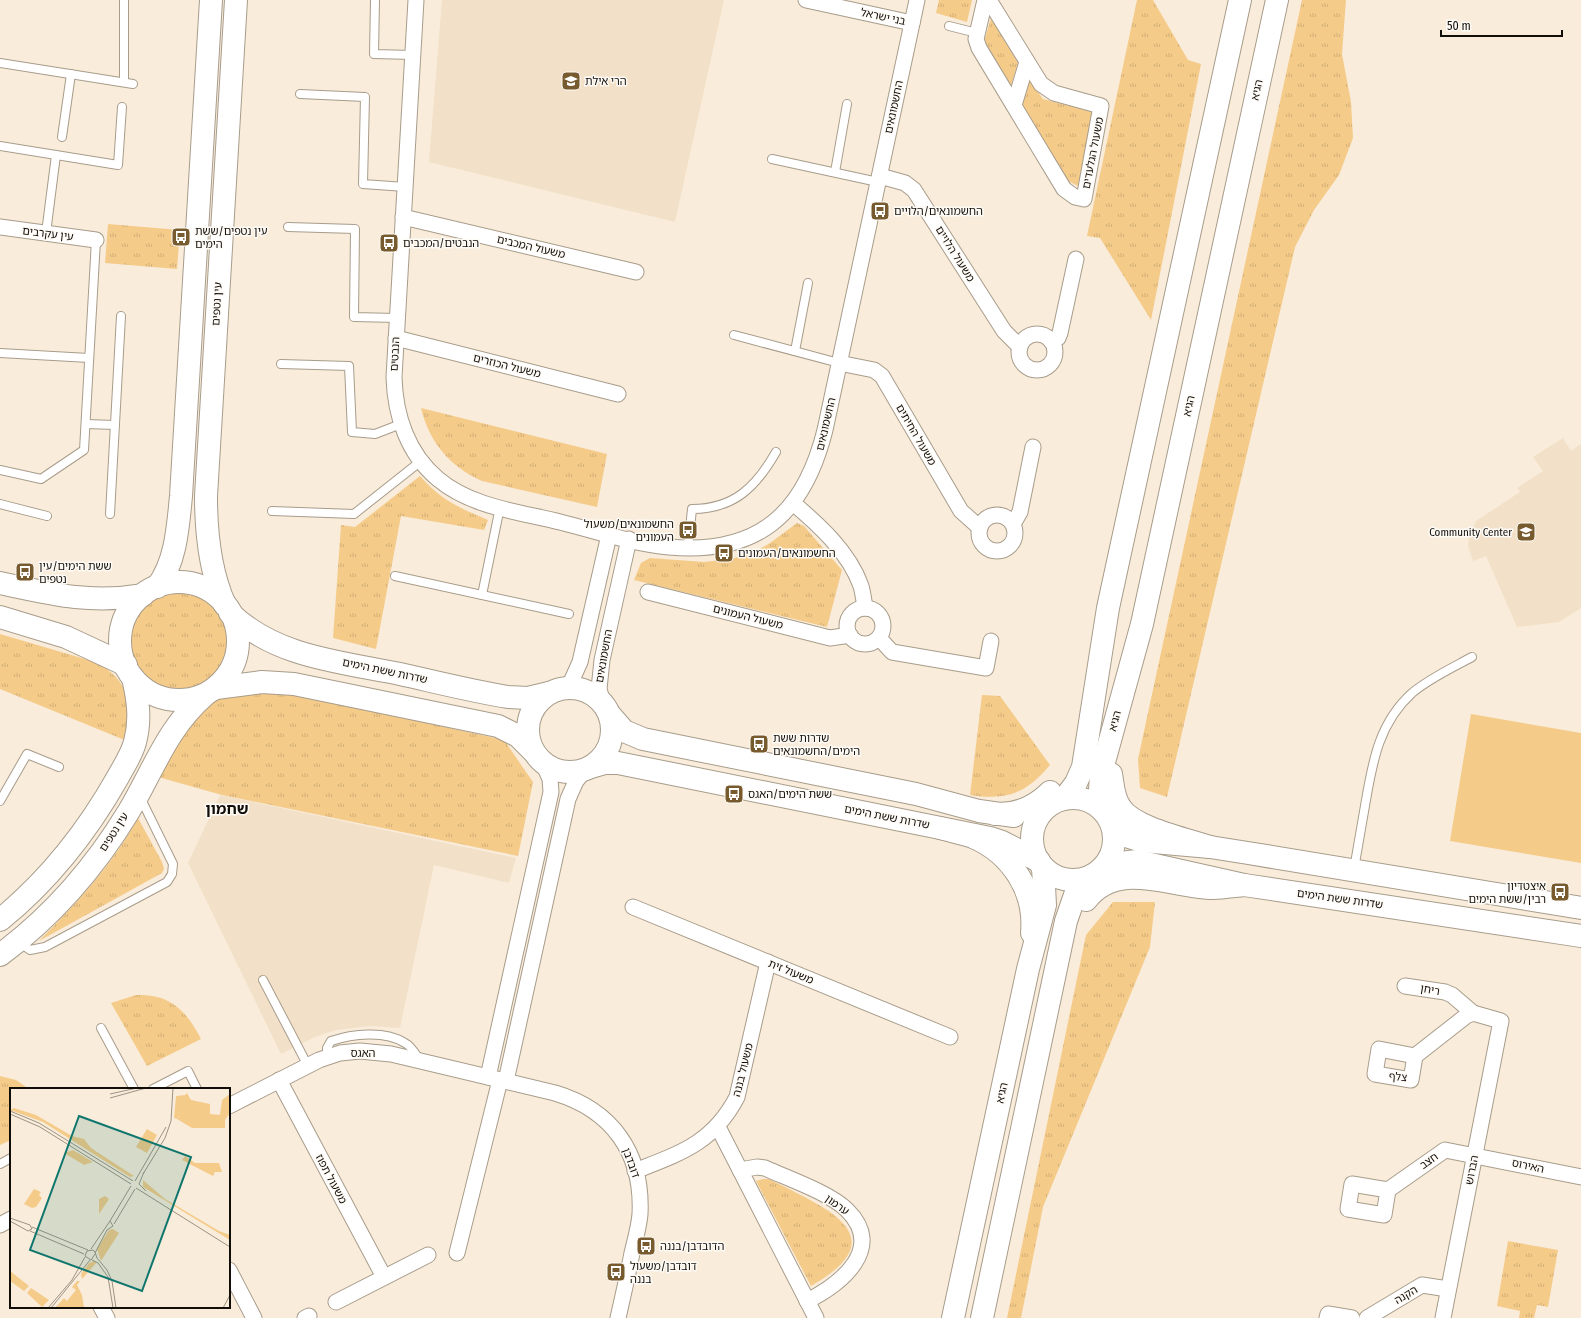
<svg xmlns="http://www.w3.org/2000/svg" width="1581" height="1318" viewBox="0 0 1581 1318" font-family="'Fira Sans Condensed','Noto Sans Hebrew',sans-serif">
	<defs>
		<pattern id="park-tufts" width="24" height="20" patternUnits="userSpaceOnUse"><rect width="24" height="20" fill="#f5cb8a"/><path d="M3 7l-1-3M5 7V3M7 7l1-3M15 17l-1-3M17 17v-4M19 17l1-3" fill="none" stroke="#d1ad76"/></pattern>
	</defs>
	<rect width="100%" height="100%" fill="#f9ecda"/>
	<g fill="#f2e1c8">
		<path d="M442,0h282l-49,222 -246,-60z"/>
		<path d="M1563,438l8,13 10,-7v164l-22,14 -42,5 -31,-71 -13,5 -5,-15 1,-9 7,-16 44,-29 -3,-4 26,-17 -10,-14z"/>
		<path d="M220,795l296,63 -7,25 -75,-18 -34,163 -29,-2 -35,4 -21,7 -34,17 -93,-191z"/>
	</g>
	<path fill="#f5cb8a" d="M1471,714l110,19v130l-131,-22z"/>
	<g fill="url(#park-tufts)">
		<path d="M939,0h33l-5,22 -31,-9z"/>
		<path d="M1137,0h16l35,60 13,4 -50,256 -51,-82 -13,-2z"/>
		<path d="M1302,0h44l-4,54 9,48 2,36 -14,37 -25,35 -19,37 -128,550 -27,-9 -2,-29z"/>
		<path d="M991,18l27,45 -8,26 -26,-47z"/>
		<path d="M1029,79l14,20 50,13 -13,75 -14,-7 -45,-76z"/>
		<path d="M108,224l72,6 -3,39 -72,-6z"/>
		<path d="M421,408l186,46 -10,53 -115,-26c-32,-14 -53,-39 -61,-73z"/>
		<path d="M420,476c22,25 38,31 68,44l-4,10 -83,-14 -25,133 -43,-11 8,-113 14,2z"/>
		<path d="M797,523l7,3 38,44 -15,57 -193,-47 7,-17 9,-5 54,4 28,-3 26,-9 12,-7z"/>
		<circle cx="179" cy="641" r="49"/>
		<path d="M0,634l95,28c38,20 34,41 32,79l-127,-52z"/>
		<path d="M286,692l218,48 29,42 -15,74 -296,-61 -64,-18 5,-16 39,-52 13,-9 15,-6z"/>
		<path d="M982,695l18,1 50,69c-23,28 -44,36 -80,30z"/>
		<path d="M138,818l24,44 2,7 -2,4 -123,68c38,-38 73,-76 99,-123z"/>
		<path d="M1113,902h42l-5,45 -107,260 -22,111h-14l79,-383z"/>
		<path d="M136,995c34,-1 50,15 65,44l-54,27 -36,-63z"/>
		<path d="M0,1076l16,4 13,9h-18v51l-11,5z"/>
		<path d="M763,1179h6c52,27 132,56 42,107l-55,-105z"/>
		<path d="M1508,1241l50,9 -10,57 -11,-2 -3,13h-15l1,-7 -23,-5z"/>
	</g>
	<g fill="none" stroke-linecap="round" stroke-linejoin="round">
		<defs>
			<g id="lane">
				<path d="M124,0v82"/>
				<path d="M375,0l-1,54 39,1"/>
				<path d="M949,26l28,7"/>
				<path d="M0,63l133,21"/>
				<path d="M300,94l65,3 -2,87 42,3"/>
				<path d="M62,137l9,-63"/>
				<path d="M0,146l118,19 4,-58"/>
				<path d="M772,159l106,23"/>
				<path d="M835,172l12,-68"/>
				<path d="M288,227l67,2 -1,88 43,1"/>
				<path d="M46,233l10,-78"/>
				<path d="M734,335l105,28"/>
				<path d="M795,351l13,-68"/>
				<path d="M0,353l89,5"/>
				<path d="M281,364l68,2 3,66 23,2 26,-10"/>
				<path d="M86,424l29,1"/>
				<path d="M0,470l41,9 43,-29 12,-210"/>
				<path d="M0,504l47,12"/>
				<path d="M272,511l82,3 67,-53"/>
				<path d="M110,514l11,-198"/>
				<path d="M688,548l4,-39c42,0 64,-22 84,-57"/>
				<path d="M395,576l174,38"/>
				<path d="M482,595l18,-88"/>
				<path d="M0,801l27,-47 32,13"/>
				<path d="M1354,869c4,-23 8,-46 12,-69 7,-41 14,-78 46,-107 18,-15 40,-25 60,-36"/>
				<path d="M19,942l11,8 15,-3 122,-65 5,-8 1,-10 -33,-67"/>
				<path d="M263,980l45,86"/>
				<path d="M101,1028l33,61"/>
				<path d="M327,1057v-9l4,-7c21,-7 54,-11 74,2 6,3 10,10 14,16"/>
				<path d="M153,1089l35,-18 9,18"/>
				<path d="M0,1164l11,-6"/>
			</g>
			<g id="street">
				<path d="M416,0l-22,377c1,39 14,77 44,102 33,28 82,33 122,43 36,9 73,22 109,25 89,8 135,-33 156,-117l92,-430"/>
				<path d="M806,0l106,23"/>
				<path d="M985,0l-9,39 3,9 85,141 11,8 9,2 17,-93 -47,-13 -13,-9 -52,-84"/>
				<path d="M1014,105l13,-43"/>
				<path d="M880,176l25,7 9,7 90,141 16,16"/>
				<path d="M403,217l233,55"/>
				<path d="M0,227l96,13"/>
				<circle cx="1037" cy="352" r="18"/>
				<path d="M396,338l222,56"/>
				<path d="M1051,341l7,-3 2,-5 16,-74"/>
				<path d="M839,363l35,7 8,6 79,135 19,17"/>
				<path d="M793,503c26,22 56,49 68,83 2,7 3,15 4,22"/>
				<circle cx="997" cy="533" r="18"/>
				<path d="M1013,524l7,-12 13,-65"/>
				<path d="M648,592l182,46 20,-3"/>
				<circle cx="865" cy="626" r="18"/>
				<path d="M879,638l13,14 94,16 5,-27"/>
				<path d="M562,689l9,-7 9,-20 29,-127"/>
				<path d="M603,704l-4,-15 3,-29 27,-121"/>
				<path d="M633,907l317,130"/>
				<path d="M1405,986l40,6 7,3 21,18"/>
				<path d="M1415,1056l-36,-7 -4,25 36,6 4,-24 51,-40 7,-3 28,8 -58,297"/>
				<path d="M488,1077l63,-285 -1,-13 -8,-18"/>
				<path d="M279,1080l105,197"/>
				<path d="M506,1081l62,-282 8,-18 9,-11"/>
				<path d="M229,1106l90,-46 21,-7 20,-2 31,3 164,39c57,17 88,60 85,121 -1,13 -5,26 -8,39 -4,21 -9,43 -14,65"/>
				<path d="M718,1127l98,191"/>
				<path d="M740,1170l17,-3 8,1c24,11 65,25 82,42 39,38 -6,74 -40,91"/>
				<path d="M635,1171c46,-18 78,-28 102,-74l31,-135"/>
				<path d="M1388,1190l-4,25 -36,-6 4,-25 36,6 57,-40 136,27"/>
				<path d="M0,1225l11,-6"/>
				<path d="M457,1253l43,-173"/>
				<path d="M229,1270l25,48"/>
				<path d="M336,1302l92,-47"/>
				<path d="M101,1307l6,11"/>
				<path d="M305,1318l4,-2"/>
				<path d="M1327,1318l1,-4 24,4"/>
				<path d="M1367,1318l55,-33 26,4"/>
			</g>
			<g id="secondary">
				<circle cx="179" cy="641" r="59"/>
				<path d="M0,583c51,11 90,21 143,12"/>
				<path d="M157,587c19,-25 21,-60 24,-91l30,-496"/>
				<path d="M225,605c-15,-33 -19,-73 -19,-109l30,-496"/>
				<path d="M230,613c45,44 111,49 170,61 36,8 71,17 108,23l20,1 21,-5"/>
				<path d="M0,617l66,20 60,28"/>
				<circle cx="570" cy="730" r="42"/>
				<path d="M216,688l46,-6 32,2 204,42 20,10 15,15"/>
				<path d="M610,715l14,16 19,8 273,55 63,17 35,5"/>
				<path d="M591,767l14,-4h13l372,75 12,4 37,19"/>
				<path d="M1112,825l14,11 16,5 68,6 38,6 333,55"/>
				<path d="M1101,869l11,-5 25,-3 107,24 337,51"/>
				<path d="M0,920c48,-39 87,-88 118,-143 6,-11 14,-23 17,-35 6,-22 3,-43 -2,-64"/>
				<path d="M0,955c53,-39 95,-88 129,-144 25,-42 38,-83 76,-116"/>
			</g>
			<g id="highway">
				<path d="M1111,774c2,11 2,23 9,33 13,21 66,32 90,40"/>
				<circle cx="1073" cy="839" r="41"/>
				<path d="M1064,799l12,-16 7,-16 25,-159 132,-608"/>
				<path d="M1104,811l-4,-20 1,-18 41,-149 135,-624"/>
				<path d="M995,814c21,1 40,-7 55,-22"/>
				<path d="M940,828c11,3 22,5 33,9 38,16 63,54 59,96"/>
				<path d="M1086,900c32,-42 86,-12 127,-12 10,0 21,-2 31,-3"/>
				<path d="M953,1318l75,-349 17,-64 -2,-38"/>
				<path d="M982,1318l84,-397 9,-26 13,-17"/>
			</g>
		</defs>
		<use href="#lane" stroke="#a89c8b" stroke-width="10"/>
		<use href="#street" stroke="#a89c8b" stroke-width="17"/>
		<use href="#secondary" stroke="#a89c8b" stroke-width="24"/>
		<use href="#highway" stroke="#a89c8b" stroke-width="24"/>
		<use href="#lane" stroke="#fff" stroke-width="8"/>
		<use href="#street" stroke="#fff" stroke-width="15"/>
		<use href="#secondary" stroke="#fff" stroke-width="22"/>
		<use href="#highway" stroke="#fff" stroke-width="22"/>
	</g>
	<defs>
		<symbol id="school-square" viewBox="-11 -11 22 22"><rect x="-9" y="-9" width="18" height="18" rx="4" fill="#775a2e" stroke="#fefbf7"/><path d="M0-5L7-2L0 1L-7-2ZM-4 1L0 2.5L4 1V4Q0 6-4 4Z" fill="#fff"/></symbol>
		<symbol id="bus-square" viewBox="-11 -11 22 22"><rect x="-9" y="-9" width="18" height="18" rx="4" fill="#775a2e" stroke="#fefbf7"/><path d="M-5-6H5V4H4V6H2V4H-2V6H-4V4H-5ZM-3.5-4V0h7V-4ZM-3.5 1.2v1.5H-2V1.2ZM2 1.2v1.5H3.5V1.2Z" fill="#fff"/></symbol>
	</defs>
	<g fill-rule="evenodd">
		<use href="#school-square" x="560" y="70" width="22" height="22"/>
		<use href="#bus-square" x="869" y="200" width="22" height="22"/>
		<use href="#bus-square" x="170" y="226" width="22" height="22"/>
		<use href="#bus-square" x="378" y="232" width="22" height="22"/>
		<use href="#bus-square" x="677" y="519" width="22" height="22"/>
		<use href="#school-square" x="1515" y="521" width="22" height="22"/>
		<use href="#bus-square" x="713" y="542" width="22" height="22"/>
		<use href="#bus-square" x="14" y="561" width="22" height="22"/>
		<use href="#bus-square" x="748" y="733" width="22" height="22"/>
		<use href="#bus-square" x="723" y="783" width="22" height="22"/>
		<use href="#bus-square" x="1549" y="881" width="22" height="22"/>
		<use href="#bus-square" x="635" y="1235" width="22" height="22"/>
		<use href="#bus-square" x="605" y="1261" width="22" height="22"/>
	</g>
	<g text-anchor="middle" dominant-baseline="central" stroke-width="3" stroke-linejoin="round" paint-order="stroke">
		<g font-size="11" fill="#110d08" stroke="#fefbf7">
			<text transform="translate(883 17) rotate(12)">בני ישראל</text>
			<text transform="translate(1257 90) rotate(-78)">הגיא</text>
			<text transform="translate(894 107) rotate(-78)">החשמונאים</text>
			<text transform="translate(1093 153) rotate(-79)">משעול הגלעדים</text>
			<text transform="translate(48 234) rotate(7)">עין עקרבים</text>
			<text transform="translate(531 247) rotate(13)">משעול המכבים</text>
			<text transform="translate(955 254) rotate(58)">משעול הלויים</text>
			<text transform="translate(217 304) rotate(-87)">עין נטפים</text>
			<text transform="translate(395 354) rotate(-87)">הנבטים</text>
			<text transform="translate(507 366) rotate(14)">משעול הכוזרים</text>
			<text transform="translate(1189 406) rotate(-78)">הגיא</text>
			<text transform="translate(826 424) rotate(-77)">החשמונאים</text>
			<text transform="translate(916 435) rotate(60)">משעול החיתים</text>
			<text transform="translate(748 617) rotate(14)">משעול העמונים</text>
			<text transform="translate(604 656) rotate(-80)">החשמונאים</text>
			<text transform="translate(385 671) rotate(12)">שדרות ששת הימים</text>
			<text transform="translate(1115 721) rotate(-75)">הגיא</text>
			<text transform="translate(887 817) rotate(11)">שדרות ששת הימים</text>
			<text transform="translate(114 832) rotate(-57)">עין נטפים</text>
			<text transform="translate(1340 899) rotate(8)">שדרות ששת הימים</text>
			<text transform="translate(791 972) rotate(22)">משעול זית</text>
			<text transform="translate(1430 990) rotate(10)">ריחן</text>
			<text x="363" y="1053">האגס</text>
			<text transform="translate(743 1070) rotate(-76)">משעול בננה</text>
			<text transform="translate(1398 1077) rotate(5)">צלף</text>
			<text transform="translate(1002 1093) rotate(-78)">הגיא</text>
			<text transform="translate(1429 1161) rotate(-36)">חצב</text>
			<text transform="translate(631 1163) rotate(70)">דובדבן</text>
			<text transform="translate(1528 1166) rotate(12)">האירוס</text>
			<text transform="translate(1472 1170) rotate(-79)">הברוש</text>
			<text transform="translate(331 1179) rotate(62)">משעול תפוז</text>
			<text transform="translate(837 1205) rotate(35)">ערמון</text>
			<text transform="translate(1406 1295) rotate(-31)">הקנה</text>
		</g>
		<g font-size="11" fill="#110d08" stroke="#fefbf7" text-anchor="start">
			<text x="585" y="81">הרי אילת</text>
			<text x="894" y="211">החשמונאים/הלויים</text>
			<text x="195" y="231">עין נטפים/ששת<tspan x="195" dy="13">הימים</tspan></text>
			<text x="403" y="243">הנבטים/המכבים</text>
			<text x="674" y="524" text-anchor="end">החשמונאים/משעול<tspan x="674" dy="13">העמונים</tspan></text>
			<text x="1512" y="532" text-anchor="end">Community Center</text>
			<text x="738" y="553">החשמונאים/העמונים</text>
			<text x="39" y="566">ששת הימים/עין<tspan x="39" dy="13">נטפים</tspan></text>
			<text x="773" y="738">שדרות ששת<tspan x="773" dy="13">הימים/החשמונאים</tspan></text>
			<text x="748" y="794">ששת הימים/האגס</text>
			<text x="1546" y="886" text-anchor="end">איצטדיון<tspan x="1546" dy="13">רבין/ששת הימים</tspan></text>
			<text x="660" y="1246">הדובדבן/בננה</text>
			<text x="630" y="1266">דובדבן/משעול<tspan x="630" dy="13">בננה</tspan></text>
		</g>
		<g font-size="15" font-weight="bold" fill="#110d08" stroke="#fefbf7">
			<text x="227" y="809">שחמון</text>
		</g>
	</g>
	<g transform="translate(10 1088)">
		<rect width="220" height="220" fill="#f9ecda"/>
		<path d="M177,5l4,7 19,4v10l10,1 2,-15 8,-6v19l-5,7v8h-33l-15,-9 3,-3 -3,-20 8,-1zM137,41l10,6 -10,18 -11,-6z" fill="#f5cb8a"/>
		<path d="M166,8l3,2 1,18 -3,3 -3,-1zM4,20l22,7 36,21 12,3 7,9 43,28 -4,1 -87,-55 -33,-12zM63,62l20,12 -9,3 -20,-12zM175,68l10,7h24l3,9h-7l-2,4 -31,-16zM133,92l22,19 54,32 11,4v5l-87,-53zM24,101l7,3 -2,3 3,3 -6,9 -4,1 -8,-4zM95,108l4,3 -10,15v-15zM103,141l6,4 -18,28 -4,-12 12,-19zM84,173l3,1 -15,17 -1,-5 8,-11zM0,183l19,15 -5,5 -14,-10zM67,193h3l-3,4 5,10 2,13h-29l9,-10 3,3 9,-11 -4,-3zM21,200l18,12 -7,7 -15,-14z" fill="#f5cb8a"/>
		<path fill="none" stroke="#9c9386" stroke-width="1" d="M100,6l27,-6M100,10l36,-10M0,23l29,12 94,58M0,26l30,13 91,57M134,84l-5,12 7,7M133,86l22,-36 6,-17 2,-33M125,93l31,-54M126,100l94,59M0,130l20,7 2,4 -4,2 -18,-10M100,133l21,-35M104,136l21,-35M22,139l56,23M20,143l54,23M81,161l19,-28M85,165l12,-23 6,-4 -3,-5M85,166l-4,6 -6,-4 2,-5 6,-1 2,2 2,6 10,12 5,11 4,27M82,172l6,3 10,14 5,31M38,220l24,-28 13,-23M41,220l39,-48M213,220l7,-13"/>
		<path fill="#0f766e" fill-opacity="0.15" stroke="#0f766e" stroke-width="2" d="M69,28l112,41 -49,134 -112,-41z"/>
		<rect width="220" height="220" fill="none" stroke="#110d08" stroke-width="2"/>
	</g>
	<path d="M1441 30v6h121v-6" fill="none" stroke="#110d08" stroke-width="2"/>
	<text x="1447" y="30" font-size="12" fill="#110d08" stroke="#fefbf7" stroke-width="3" paint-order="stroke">50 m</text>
</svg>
